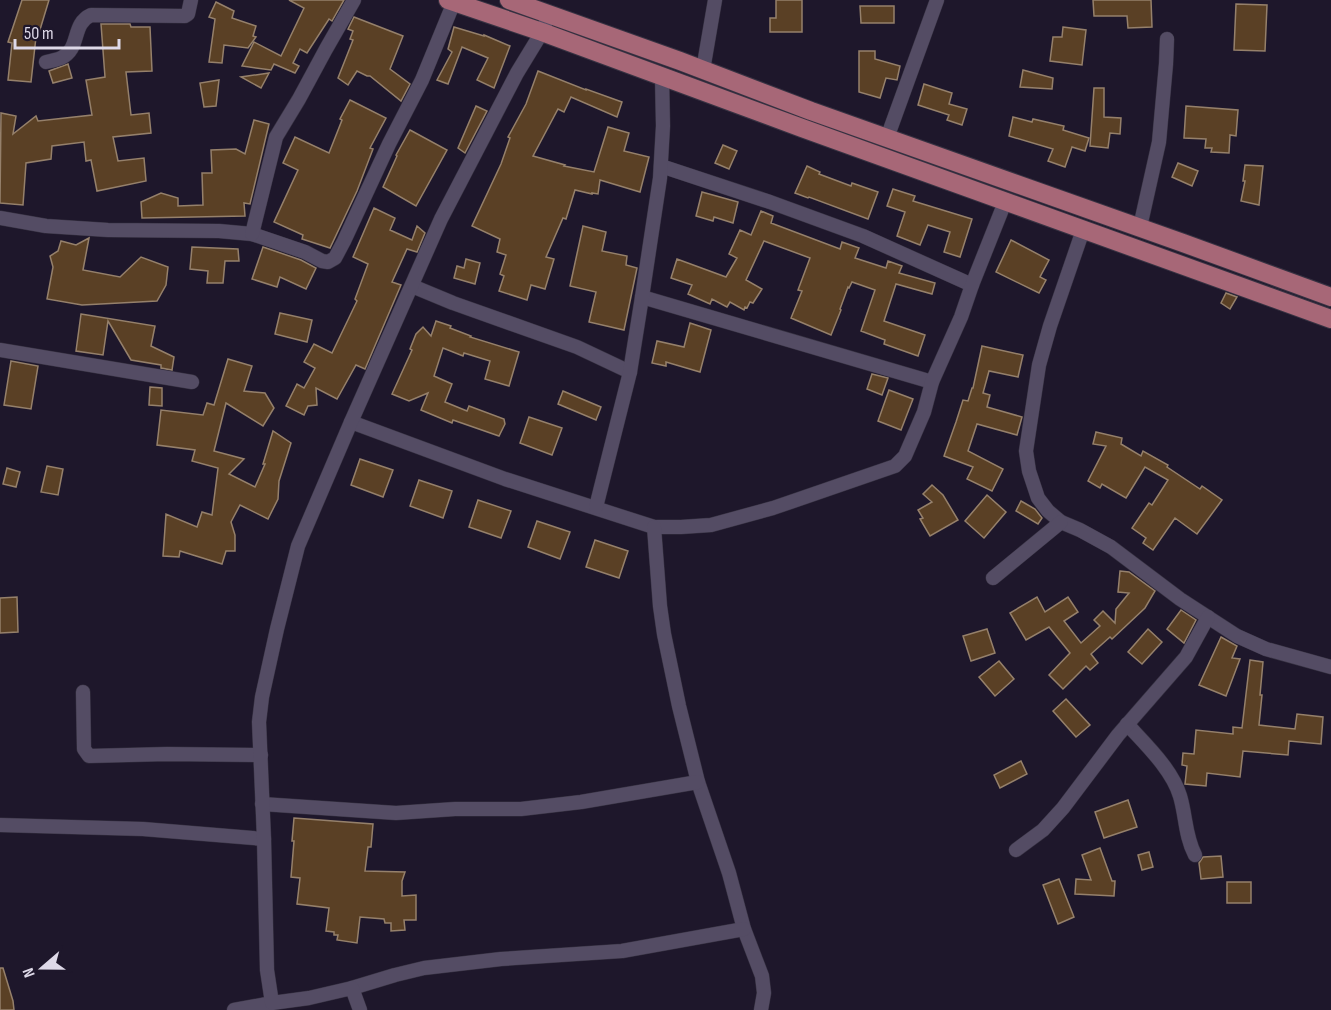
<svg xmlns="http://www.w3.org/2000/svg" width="1331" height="1010" viewBox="0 0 1331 1010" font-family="'Sofia Sans Condensed',sans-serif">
	<rect width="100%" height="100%" fill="#1e172b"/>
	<g fill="#5a4025" stroke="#95806b" stroke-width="1.5">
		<path d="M22,0h27l-10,33 -2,-5 -6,54 -23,-2 4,-37 -4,-1z"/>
		<path d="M289,0h55l-12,21 -3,-2 -22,34 -7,-4 -7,14 6,3 -4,7 -21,-9 -3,6 -29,-4 12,-24 27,14 23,-48z"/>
		<path d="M776,0h26v32h-32v-14h6z"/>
		<path d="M1093,0h58l1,27 -24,1 -1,-12h-33z"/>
		<path d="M216,2l18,9 -2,7 24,8 -3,10 3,1 -8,11 -24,-3 -2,18 -13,-1 6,-43 -6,-2z"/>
		<path d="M1236,4l31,1 -2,46 -31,-1z"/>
		<path d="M860,6h34v17h-33z"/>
		<path d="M354,17l49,19 -13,33 20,15 -9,17 -31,-25h-3l-10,-5 -9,14 -10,-7 15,-38 -3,-1 3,-8 -5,-2z"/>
		<path d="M101,24h29l1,3h19l2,44 -26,1 5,43 18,-2 2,20 -38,4 5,24 26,-3 2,23 -49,10 -6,-31 -5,1 -2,-19 -32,4 -1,13 -25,4 -3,42 -23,-2 1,-90 15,3 -3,18 23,-18 2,5 54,-6 -6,-35 19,-3z"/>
		<path d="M454,27l30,9v-1l26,11 -16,42 -17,-8 11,-22 -26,-11 -14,37 -11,-4 15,-28 -4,-3z"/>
		<path d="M1063,27l23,3 -4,35 -32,-4 3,-24h9z"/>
		<path d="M859,51h16v8l25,7 -3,14 -11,-2 -6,20 -21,-6z"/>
		<path d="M68,64l4,14 -19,5 -4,-12z"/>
		<path d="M1023,70l30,8 -1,11 -32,-2z"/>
		<path d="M538,71l48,19v-1l36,13 -5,15 -46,-20 -7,15 -6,-3 -25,47 32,9 -1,1 30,6 14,-45 21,6 -5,18 25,6 -9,35 -40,-12 -2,14 -6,-1v1l-17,-4 -9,29 -3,-1 -17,39 8,2 -9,30 -14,-4 -4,15 -28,-9 5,-15 -4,-2 6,-19 -9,-3 3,-13 -28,-13 29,-62 9,-26 -2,-1 18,-33z"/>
		<path d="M269,73l-8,15 -20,-11z"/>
		<path d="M219,80l-3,26 -12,1 -4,-24z"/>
		<path d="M924,84l28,9 -3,11 18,5 -5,16 -15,-5 2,-5 -31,-10z"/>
		<path d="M1094,88h10v29l17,1 -1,16 -10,-1 -2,15 -18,-2z"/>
		<path d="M350,100l36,18 -16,30 3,1 -16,42 -27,57 -28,-9 1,-4 -29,-13 24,-52 -15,-7 12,-26 34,16 13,-33 -2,-1z"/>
		<path d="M476,106l11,5 -22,42 -7,-5z"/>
		<path d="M1186,106l52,4 -2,26 -6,-1 -1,18 -18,-1 1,-4h-7l1,-9 -22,-1z"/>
		<path d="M1013,117l19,5 1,-3 31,7 -1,4 26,8 -4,13 -13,-4 -7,20 -17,-6 5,-12 -44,-13z"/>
		<path d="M254,120l15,4 -19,80 -6,-1 1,13 -103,2 -1,-16 20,-9 17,5v8l25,-1 -1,-32h10l-1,-23 25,-1 9,5z"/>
		<path d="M410,130l37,20 -31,56 -33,-19 14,-31 -1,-1z"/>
		<path d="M723,145l14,6 -8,18 -14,-6z"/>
		<path d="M1178,163l20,8 -6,15 -20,-9z"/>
		<path d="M1245,165l18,1 -4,39 -18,-4 4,-20h-2z"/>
		<path d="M807,166l13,6 -1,2 32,12 1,-3 26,9 -10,27 -59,-22 -1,1 -13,-5z"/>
		<path d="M893,189l22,7 -2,5 59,18 -12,38 -16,-5 6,-20 -22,-7 -8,20 -23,-9 8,-24 -18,-6z"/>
		<path d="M702,192l36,10 -5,21 -19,-6 -1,4 -17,-5z"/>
		<path d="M374,208l21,10 -5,12 22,10 5,-14 8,7 -8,19 -10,-3 -15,33 9,3 -36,84 -9,-4 -19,34 -21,-11 1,17 -9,1 -4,9 -18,-9 11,-22 7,4 11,-20 -11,-6 10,-18 18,9 25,-52 -2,-2 13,-35 -15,-7z"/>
		<path d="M761,211l12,5 -2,7 69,26 2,-7 17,6 -4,10 31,10 2,-7 14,5 -3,7 36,10 -3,11 -36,-10 -12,37 41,14 -7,21 -34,-12 1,-4 -24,-9 14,-41 -23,-8 -3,6 -1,-1 -8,22 1,1 -10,25 -40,-17 11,-27 -4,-1 12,-32 -46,-17 -18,39 16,9 -9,14 -3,-1 -3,6 -2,-1 -1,3 -14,-8 -3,5 -15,-8 -2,5 -22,-10 4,-9 -21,-7 6,-19 49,18 11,-19 -8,-4 11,-24 11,5z"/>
		<path d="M583,226l23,6 -4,19 25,5 -1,9 11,3 -13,62 -35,-8 7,-30 -26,-6z"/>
		<path d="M89,238l-6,32 37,7 21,-20 27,10 -2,18 -9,16 -75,4 -35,-6 6,-32 -3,-11 8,-5 3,-10 15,4z"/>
		<path d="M1011,240l38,20 -9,17 6,3 -7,13 -43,-21z"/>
		<path d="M192,247l46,2 1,12h-14l-2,22h-16l1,-12 -18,-2z"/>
		<path d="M263,247l38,13 15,8 -10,21 -26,-12 -3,10 -25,-8z"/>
		<path d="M466,259l14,4 -5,21 -21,-6 3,-12 7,2z"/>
		<path d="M1226,293l11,4 -7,12 -9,-6z"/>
		<path d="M280,313l32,7 -5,22 -32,-8z"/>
		<path d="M81,314l74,12 -4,20 23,11 -2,13 -11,-2v-3l-30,-5 -23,-39 -5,34 -27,-4z"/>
		<path d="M436,321l15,5 -1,2 21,8 -1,1 49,15 -10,34 -24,-7 5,-18 -26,-8 -1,3 -20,-8 -9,28 18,8 -7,18 22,9 2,-5 35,13 1,5 -6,12 -46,-16 -1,3 -31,-13 7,-17 -19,8 -17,-7 20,-44 -2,-1 6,-15 7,-7 8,9z"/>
		<path d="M690,323l21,7 -11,42 -34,-10v4l-14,-3 5,-22 27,6z"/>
		<path d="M982,346l41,9 -5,22 -29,-6 -6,22 7,2 -3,12 35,10 -5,18 -40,-11 -9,27 35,18 -11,22 -25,-12 6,-12 -29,-11 12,-34 7,-22 5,1 4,-13h1z"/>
		<path d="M228,359l24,7 -8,25 21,2 9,15 -11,18 -37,-23 -12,48 30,8 -15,15 26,13 10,-23h-2l10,-33 18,12 -12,38 -1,18 -10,20 -28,-14 -9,17 4,13v16h-9l-4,13 -42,-13 -1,6 -16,-1 3,-42 31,13 5,-15 10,3 6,-47 -26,-7 3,-11 -38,-5 4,-35 42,5 4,-12 7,2z"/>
		<path d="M11,361l27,5 -7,43 -27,-4z"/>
		<path d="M872,374l16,4 -6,17 -15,-6z"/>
		<path d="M150,387l12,1v18l-13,-1z"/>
		<path d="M889,390l24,9 -12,31 -23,-9z"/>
		<path d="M563,391l38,16 -5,13 -38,-16z"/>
		<path d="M529,417l33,11 -10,27 -32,-12z"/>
		<path d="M1096,432l26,6 -1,6 20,12 2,-5 25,14 -1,2 33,22 2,-3 20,14 -25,34 -22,-16 -22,32 -10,-7 3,-5 -14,-10 17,-25 3,2 16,-25 -23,-13 -19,31 -24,-14 -2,4 -12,-7 18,-35 -13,-2z"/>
		<path d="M360,459l33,11 -10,27 -32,-12z"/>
		<path d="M47,466l16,3 -5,26 -17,-3z"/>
		<path d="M7,468l13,4 -4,15 -13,-3z"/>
		<path d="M419,480l33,11 -9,27 -33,-12z"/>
		<path d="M932,485l11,10 15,25 -28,16 -10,-17 3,-1 -5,-8 14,-8 -9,-8z"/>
		<path d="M987,495l19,17 -22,26 -19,-17z"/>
		<path d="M478,500l33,11 -10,27 -32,-11z"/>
		<path d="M1021,501l14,8 7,9 -4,6 -22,-13z"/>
		<path d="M537,521l33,11 -10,27 -32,-12z"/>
		<path d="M595,540l33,11 -9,27 -33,-11z"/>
		<path d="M1120,571l9,1 26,19 -10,17 -33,31 -2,-2 -19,17 7,9 -8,7 -4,-4 -23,23 -14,-14 21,-22 -21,-26 -23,13 -16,-27 27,-16 8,15 23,-15 10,15 -14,9 17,22 19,-17 -6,-6 9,-9 12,12 1,-14 13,-16 -11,-1z"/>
		<path d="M17,597l1,35 -18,1v-35z"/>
		<path d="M1181,610l15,10 -12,23 -17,-14z"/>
		<path d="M987,629l8,24 -24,8 -8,-25z"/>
		<path d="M1148,629l14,13 -20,22 -14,-12z"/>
		<path d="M1221,637l16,9 -5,12 8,1 -14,37 -27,-11z"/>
		<path d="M1250,660l13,2 -3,33h2l-3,30 36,4 2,-15 26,3 -2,27 -32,-3 -1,14 -45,-4 -3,26 -33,-4 -1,13 -21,-2 2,-18 -5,-1 1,-12 11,1 2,-24 37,4v-7l9,1z"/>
		<path d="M999,661l15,18 -19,17 -16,-19z"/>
		<path d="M1066,699l24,26 -14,12 -23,-26z"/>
		<path d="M1021,761l6,13 -27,14 -6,-13z"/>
		<path d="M1128,800l9,27 -33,11 -9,-26z"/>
		<path d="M294,818l79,6 -2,23h-3l-3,24 40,1 -3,9v15l14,-1v25h-12l1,10 -14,1v-8h-6l-1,-4 -24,-2 -3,26 -20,-3 1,-5h-4v-3l-8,-1 3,-23 -32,-4 3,-26 -9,-1 3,-36h-2z"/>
		<path d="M1100,848l12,33h3l-1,15 -39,-2 1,-15 15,1 -9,-25z"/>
		<path d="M1149,852l4,15 -11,3 -4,-15z"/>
		<path d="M1221,856l2,21 -22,2 -2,-16 4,-6z"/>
		<path d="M1059,879l15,38 -16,7 -15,-39z"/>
		<rect x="1227" y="882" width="24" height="21"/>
		<path d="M0,968h3l10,33 1,9h-14z"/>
	</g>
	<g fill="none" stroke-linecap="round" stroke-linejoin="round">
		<defs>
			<g id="minor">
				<path d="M46,62c5,-1 10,-2 15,-4 20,-9 10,-34 30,-43l94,1 3,-2 3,-14"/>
				<path d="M703,70l12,-70"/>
				<path d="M887,138l50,-138"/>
				<path d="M661,166l109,36 93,34 109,49"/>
				<path d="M0,218l46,8 62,4 111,1 33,3 53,18 17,9 6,1 7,-4 9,-17 45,-97 33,-64 32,-78"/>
				<path d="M1140,227l19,-85 7,-78 1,-25"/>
				<path d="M1083,230l-33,96 -11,39 -13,86 3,20 9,27 10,13 13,11 19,8 31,17 69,52 57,37 29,13 65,18"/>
				<path d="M252,234l24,-97 23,-38 27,-50 28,-49"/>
				<path d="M412,286l41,17 124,44 53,25"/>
				<path d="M642,297l290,85"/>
				<path d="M0,350l192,32"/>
				<path d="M351,422l154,57 149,48h27l30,-2 62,-17 122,-42 10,-10 19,-44 8,-30 29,-65 11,-32 33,-83"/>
				<path d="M596,507l34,-135 12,-75 18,-119 3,-52 -1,-49"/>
				<path d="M654,527l6,79 4,28 15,72 19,76 31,91 15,56 18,47 2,17 -3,17"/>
				<path d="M993,578l68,-56"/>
				<path d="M83,692l1,57 5,7 78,-2 94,1"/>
				<path d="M1127,724c18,20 45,45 53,72 6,20 5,40 15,59"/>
				<path d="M262,804l134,9 59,-4h66l60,-7 117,-20"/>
				<path d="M0,825l143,4 121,10"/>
				<path d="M1016,850l27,-20 20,-22 55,-73 68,-78 22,-40"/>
				<path d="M352,988l43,-13 29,-7 77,-9 121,-8 122,-22"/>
				<path d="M234,1010l38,-7"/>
				<path d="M360,1010l-8,-22 -43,10 -37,5 -5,-33 -3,-131 -5,-117 3,-25 15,-68 21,-83 53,-124 90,-203 76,-146 25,-41 7,-18"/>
			</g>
			<g id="primary">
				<path d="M448,0l94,32 260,96 529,191"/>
				<path d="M509,0l171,61 131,50 372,132 148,54"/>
			</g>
		</defs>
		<use href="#minor" stroke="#373242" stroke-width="15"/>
		<use href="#primary" stroke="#373242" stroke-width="20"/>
		<use href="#minor" stroke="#544c64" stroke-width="14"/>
		<use href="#primary" stroke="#a76777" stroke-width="18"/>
	</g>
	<g transform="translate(42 968) rotate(250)" stroke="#1e172b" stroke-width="4.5" paint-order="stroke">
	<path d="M0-4.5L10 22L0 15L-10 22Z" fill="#ded9e8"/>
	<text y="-9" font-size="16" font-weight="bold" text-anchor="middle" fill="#ded9e8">N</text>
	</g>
	<path d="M15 39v9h104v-9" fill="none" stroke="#ded9e8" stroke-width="3"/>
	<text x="24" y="39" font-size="18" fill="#ded9e8" stroke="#1e172b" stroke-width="4.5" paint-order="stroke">50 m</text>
</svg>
